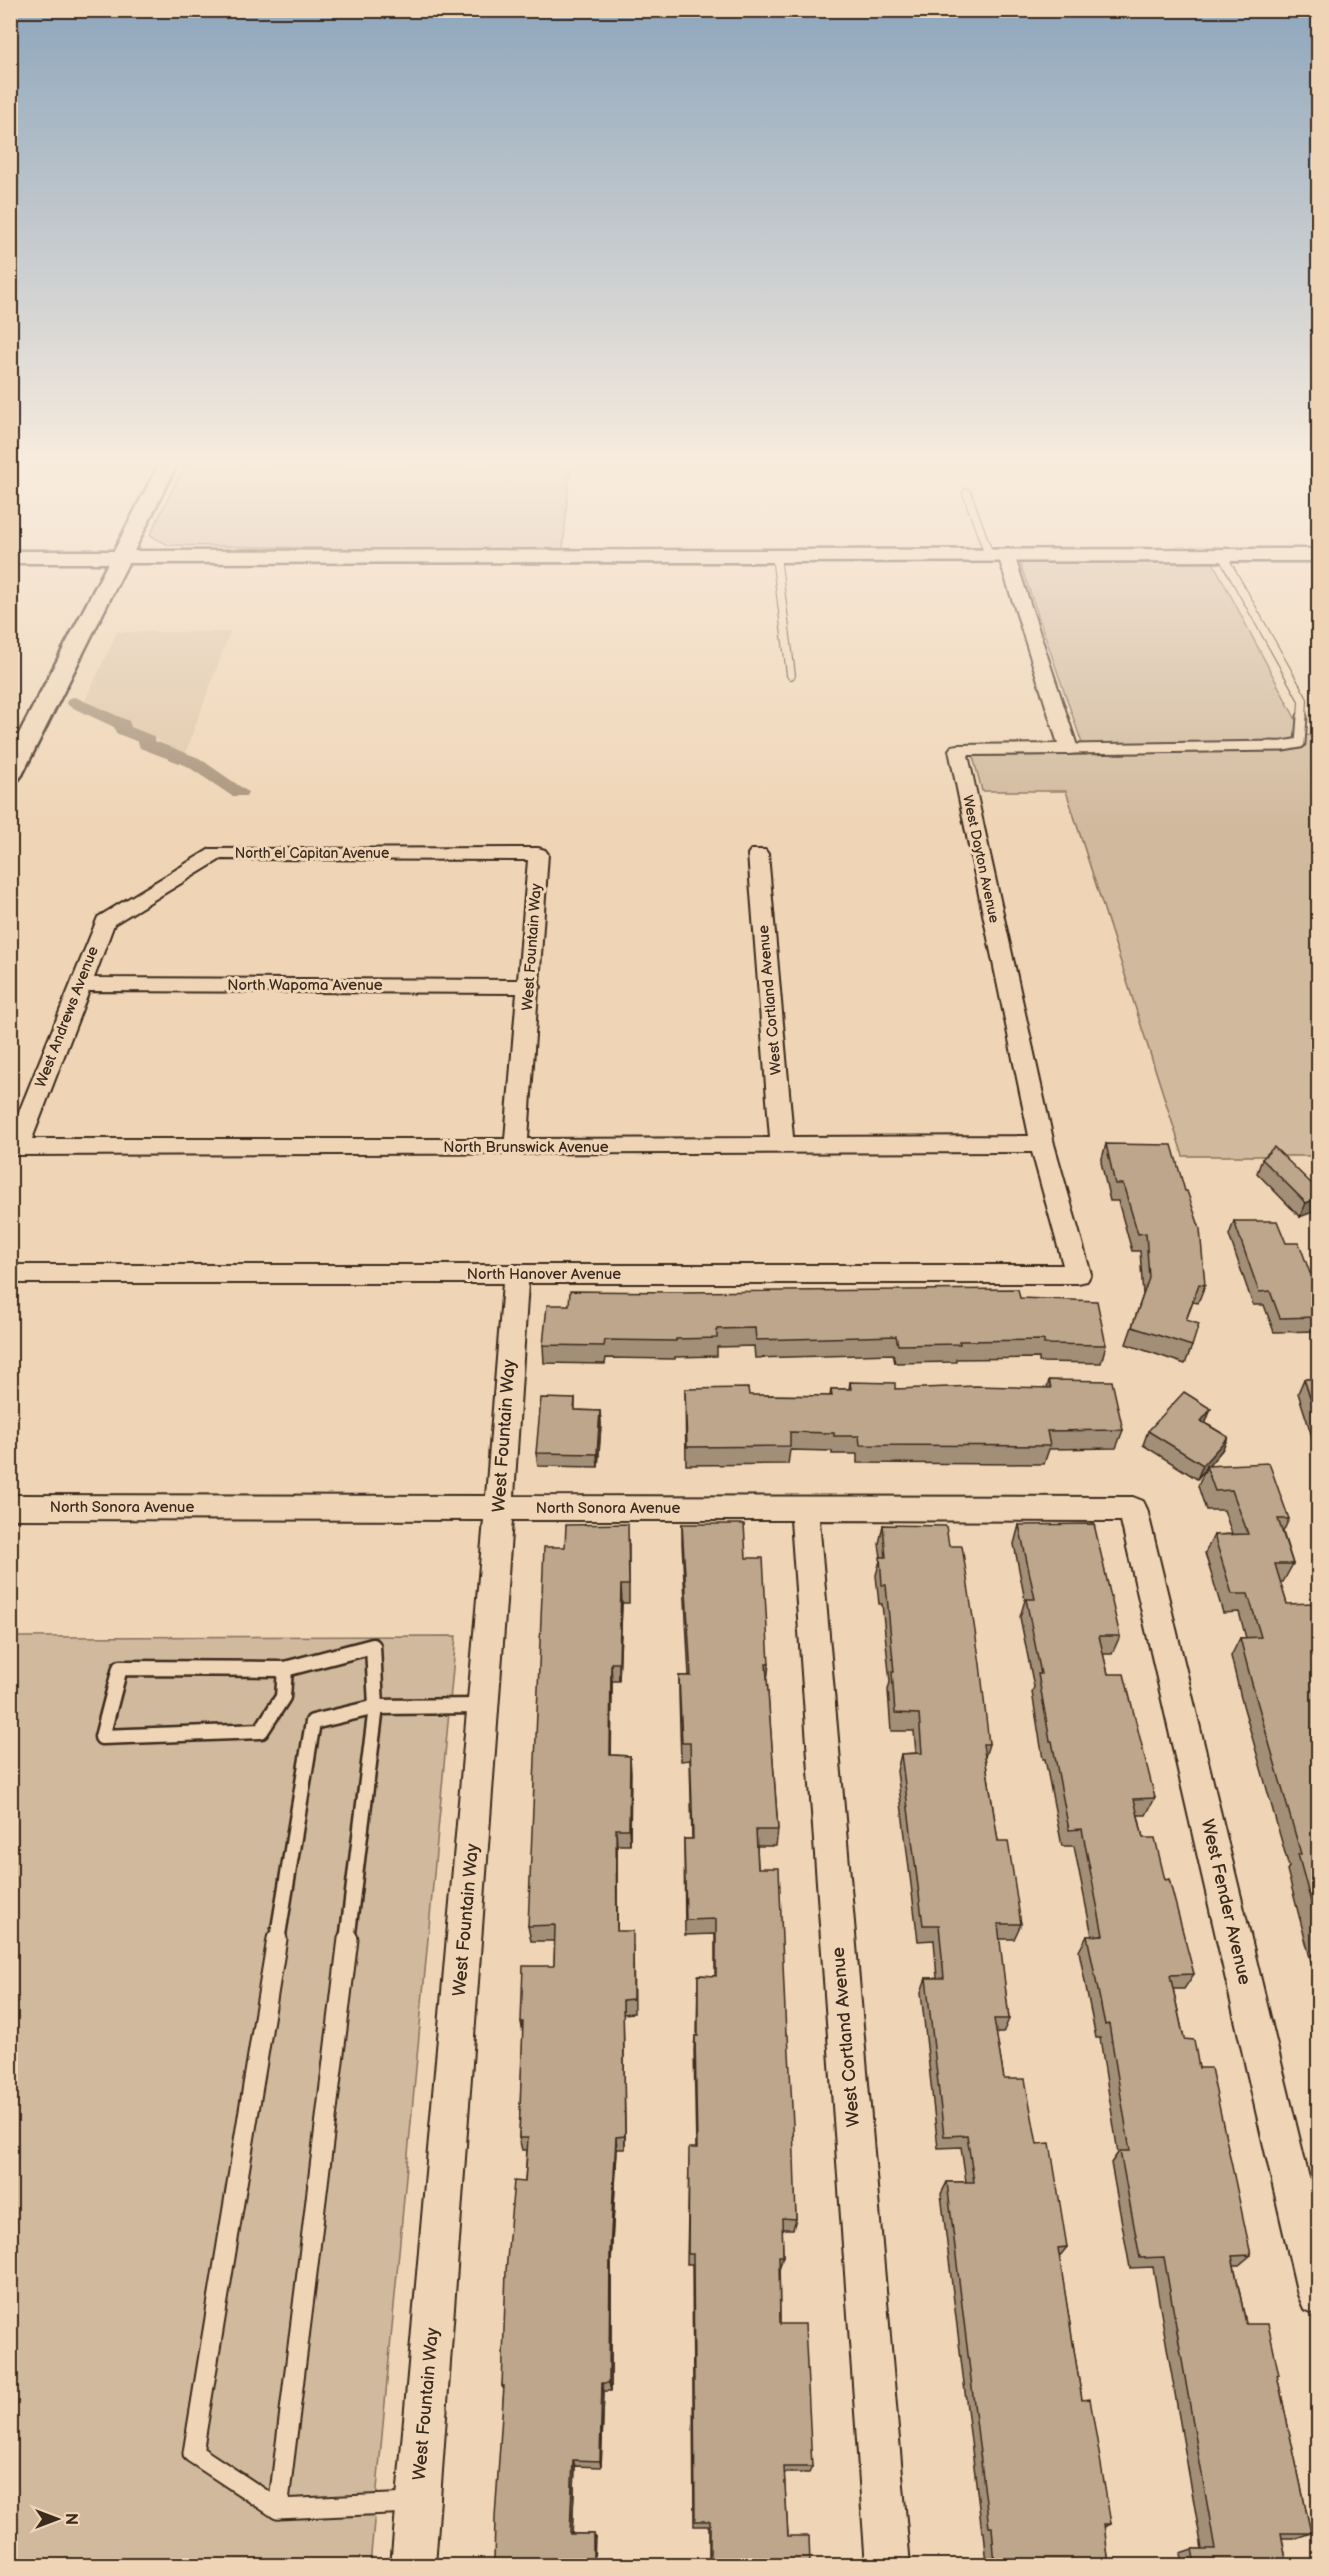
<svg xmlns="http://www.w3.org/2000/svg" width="1329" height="2576" viewBox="0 0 1329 2576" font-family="'Balsamiq Sans',sans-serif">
	<rect width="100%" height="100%" fill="#efd5b6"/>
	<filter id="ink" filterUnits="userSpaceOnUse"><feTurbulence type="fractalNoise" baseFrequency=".0167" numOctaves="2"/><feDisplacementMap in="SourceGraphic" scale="12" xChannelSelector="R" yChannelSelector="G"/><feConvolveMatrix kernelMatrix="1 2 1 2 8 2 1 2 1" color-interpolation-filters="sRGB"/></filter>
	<g filter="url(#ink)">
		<path fill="#e0c7a9" d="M117,632h113l-45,122 -101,-51z"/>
		<g fill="#d1b99d" stroke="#86725e" stroke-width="1.5">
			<path d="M184,466h386l-7,83h-200l-195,-4 -18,-10z"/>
			<path d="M1213,562l91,173 14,1v420h-135l-117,-365h-84l-9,-35 113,-1 -66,-192z"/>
			<path d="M456,1636l-86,929h-359l-1,-928z"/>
		</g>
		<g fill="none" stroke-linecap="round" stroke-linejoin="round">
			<path fill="#a8927a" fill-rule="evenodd" d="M75,697l54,24 2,6 22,9 2,5 44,17 49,34 -2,4h-14l-45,-30 -47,-18 -2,-6 -22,-9 -2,-6 -45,-21 -3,-4 3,-4z"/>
			<defs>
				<g id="lane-far3">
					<path d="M967,493l22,62"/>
					<path d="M1222,555l81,145 -1,19"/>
					<path d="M776,556l15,119"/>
				</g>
				<path id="lane-far2" d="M1069,749l214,-3 17,-3 2,-26"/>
				<g id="lane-far1">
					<path d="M120,1668l165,1 -2,28 -22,34 -159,6z"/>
					<path d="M285,1669l88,-23 3,61 -29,234"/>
					<path d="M277,1941l36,-219 63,-15 106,-1"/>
				</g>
				<g id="lane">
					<path d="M277,1939l-84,514 85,56 133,-6"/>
					<path d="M278,2509l70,-570"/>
				</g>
				<path id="street" d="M1006,550l8,5 64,194 -3,4 -6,1 -101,1 86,389 37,130 -4,7 -9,2h-550l-14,213 619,1 10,4 4,8 171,706v100l-14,-6 -6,-14 -177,-774 -302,-1 91,1046h-44l-75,-1046h-279l-77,1046h-44l93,-1046 -474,-1v-24l476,1 17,-213h-493v-18h1053l-31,-113 -1022,3v-21l88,-217 112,-68 328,-1 7,2 3,4 -9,130 2,3 -3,3 -10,149 242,-1 -22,-284 3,-4h14l3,4 25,283 236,-1 -80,-386 3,-4 6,-1 100,-1 -60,-189zM221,859l307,1 -10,120 -424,-2 20,-54zM89,991l428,2 -12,146h-473z"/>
				<path id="secondary" d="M158,466h18l-42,85 1184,-2v12l-1190,2 -106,212 -4,5 -8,2v-31l98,-188h-98v-12h104z"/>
			</defs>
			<use href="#lane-far3" stroke="#3b2a1e" stroke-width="10"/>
			<use href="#lane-far2" stroke="#3b2a1e" stroke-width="13"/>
			<use href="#lane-far1" stroke="#3b2a1e" stroke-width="19"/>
			<use href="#lane" stroke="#3b2a1e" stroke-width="23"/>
			<use href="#street" stroke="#3b2a1e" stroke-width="4"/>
			<use href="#secondary" stroke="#3b2a1e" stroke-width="5"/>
			<use href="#lane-far3" stroke="#efd5b6" stroke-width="8"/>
			<use href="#lane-far2" stroke="#efd5b6" stroke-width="9"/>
			<use href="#lane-far1" stroke="#efd5b6" stroke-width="14"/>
			<use href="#lane" stroke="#efd5b6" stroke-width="19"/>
			<use href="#street" fill="#efd5b6" fill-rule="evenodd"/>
			<use href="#secondary" fill="#efd5b6" fill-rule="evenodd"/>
		</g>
		<g fill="#a38f78" stroke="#3b2a1e" stroke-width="1.5">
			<path d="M1106,1144l99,141 -7,18 -5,-1 -7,18 6,26 -7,18 -59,-20 17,-49 -3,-44h-8l-14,-50h-8l-9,-39z"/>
			<path d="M1262,1159l56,31 -18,27 -43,-44z"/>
			<path d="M1234,1221l52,22 24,30h8v58l-44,1 -10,-27h-11l-24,-70z"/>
			<path d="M1020,1298l86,47 -5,18 -62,-1v-4l-83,1v3l-61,1 -2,-9 -138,4 -1,-12 -37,1v9l-42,1v2l-69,-1 -1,6 -61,-1 -1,-18 26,-40z"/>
			<path d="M1304,1379h14v76l-20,-62z"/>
			<path d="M1049,1380l74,50 -7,18 -67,1 -5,15 -187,-1v-9h-25v-3l-42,-1 -2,14 -102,1 -1,-76 64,6 81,1 1,-7h18l1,-7 45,7 152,-1z"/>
			<path d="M575,1399v11l25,1 1,13 -3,43 -60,-1 -2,-13z"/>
			<path d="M1205,1423l23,14 -6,13 -14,16 81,53 -6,13 10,32 -10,18h-3l7,22 31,17v367l-31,-118 2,-3 -48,-169 -10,-42 9,-18h6l-7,-26 -16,1 -18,-60 9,-18 18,-1 -8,-24h-18l-8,-24 7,-16 -8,9 -54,-34 5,-14z"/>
			<path d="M682,1524l64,34 23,106 -2,18 11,148 -2,16h-19l1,22 28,167 10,184 -3,10h-11l1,27 -3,11 -1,-1 1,58 32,143 -3,6h-25l4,63 22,29h-101v-39h-15l-2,-262h-5l2,-104 7,-12 -2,-98 1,-14h2l1,-61 17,1v-42l-30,1 -1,-96h8l-2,-79 -9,1 -2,-67v-18h10l-7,-133z"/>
			<path d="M883,1525l66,21 40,198 -4,13 13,84 23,83 -7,15h-15l10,80 -6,14h-7l8,46 33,65 30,103 -8,10 23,143 29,124 -7,3 5,38h-122l-3,-33h-2l-41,-338 6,-12h19l-5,-35 -23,1 -17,-156 5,-14h11l-3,-38 -16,1 -21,-170 4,-17 15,-1 -2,-22h-23l-3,-41 2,-8 -8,-78h-3l-3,-29 5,-18 -2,-13z"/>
			<path d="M1019,1525l101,111 -8,18h-9l5,20 47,124 -9,17h-8l5,23 22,42 29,94 -10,15h-11l11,50 15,29 52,187 -12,10h-5l12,59 33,51 -2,1 34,157 -15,5h-14l5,27h-105l-2,-12 12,-4h10l-49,-282 -23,1 -19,-105 7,-10 -18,-115h-4l-17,-87 8,-15h5l-18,-90h-12l-17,-87h-2l-11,-67 2,-5 -14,-70 5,-17 -11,-56z"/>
			<path d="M629,1543v60h-7l-3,78h-7l-1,74 19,1v89h-13v86l16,15 1,67 -11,1 2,135h-8l-6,113v129h-7l-3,76 -26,-1 -3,68h21l2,4 -101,27 10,-175 -2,-4 23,-204 2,-32h-5l-3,-12 4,-104 -2,-12 33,-56 1,-25h-24l-3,-15z"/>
		</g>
		<g fill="#847462" stroke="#3b2a1e" stroke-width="1.5">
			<path d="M1318,1198v12l-18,7 6,-14z"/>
			<path d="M1211,1409l-5,13 -10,12 5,-13z"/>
			<path d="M600,1411l1,13 -3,43 -1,-13z"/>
			<path d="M1228,1437l-6,13 -15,18 -1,-2 -1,4 -8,9 6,-14z"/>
			<path d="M621,1585l1,18 -3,78v-18z"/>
			<path d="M611,1663l1,18 -1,92 -1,-18z"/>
			<path d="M630,1756l1,17 -1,72 -1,-16z"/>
			<path d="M616,1829l1,16v101v-15z"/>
			<path d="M623,2000v14l2,135v-13z"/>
			<path d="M616,2137l1,12 -6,113v129l-2,-8 1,-131z"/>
			<path d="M602,2383l2,8 -3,76 -1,-6z"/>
			<path d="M573,2460l2,6 -3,73 -2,-5z"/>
			<path d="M593,2534l2,4 -1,27h-1z"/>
		</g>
		<g fill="#bda68c" stroke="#3b2a1e" stroke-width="1.5">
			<path d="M1106,1144l66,1 13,46h2l13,38 5,56 -6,-1 -13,36 13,4 -7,22 -60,-19 17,-49 -3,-45 -8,1 -15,-50h-8z"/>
			<path d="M1274,1147l44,43v8l-12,5 -44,-44z"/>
			<path d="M1234,1221h43l9,22h13l11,30h8v44l-38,1 -10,-27 -11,1z"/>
			<path d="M1018,1289l2,9 77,3 9,44 -62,-1v-4l-85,1 1,3 -62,1 -2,-9 -140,4 -1,-12 -38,1v9l-41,1v2l-71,-1 -1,6 -61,-1 4,-40h22l1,-14 106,1z"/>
			<path d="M1304,1379h14v42z"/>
			<path d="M1049,1380l63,1 11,49 -76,1 3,15 -190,-1 -1,-9h-25v-3l-44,-1v14l-103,1 -2,-58 63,-1 1,7 83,1 -1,-7h20l-1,-7 45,1v6l81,-3 75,2z"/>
			<path d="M1184,1392l27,17 -10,12 27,16 -25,28 -55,-34z"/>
			<path d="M541,1398l34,1 -1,11 26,1 -3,43 -61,-1z"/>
			<path d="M1269,1463l20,56h-11l15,45h-18l12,40 26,-1 5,18v307l-20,-74h3l-50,-174 -11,-42 21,-1 -13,-43h-16l-18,-59 34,-1 -16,-44 -17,1 -9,-25z"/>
			<path d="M628,1524l1,61h-8l-2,78h-8l-1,92 20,1 -1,73h-13l1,102h16v68l-10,1 2,136 -9,1 -6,115 -1,131h-7l-2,78 -27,-1 -3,74h23v31h-99l1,-48 9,-131h-2l4,-115 8,-90 11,1 3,-44h-9l4,-116h-2l2,-56h31l1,-41 -27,1 16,-379h21l1,-22z"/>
			<path d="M682,1524h62l2,34h17l6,106h-3l12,166h-22l2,38h21l7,167h2l5,89 3,95 -14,-1 1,38h-4l1,68h25l7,143h-28l4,69h21l1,29h-100v-44h-15l-2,-267h-5l1,-106h8l-2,-112h3v-61l18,1v-57l-30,1 -2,-81h9l-3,-96h-8l-3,-67h12z"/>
			<path d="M1094,1524l26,112h-21l9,38h16l31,124 -21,1 9,39h12l10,42 4,-1 25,95 -24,1 14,64 10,1 5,28h12l40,187 -19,1 14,68h22l11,51h-2l34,158h-30l6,32h-92l-3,-16h23l-51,-292 -24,1 -20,-107h10l-21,-127 -4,1 -18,-89 16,-1 -21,-106 -13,1 -17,-89h-2l-12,-67h3l-15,-75h9l-16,-74z"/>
			<path d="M883,1525l63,1 3,20h13l18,118 9,80h-6l15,97h10l13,83h-23l11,95h-15l10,60h21l12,65 13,-1 17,104 -9,1 24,152 8,-1 21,125h-7l5,41h-114l-3,-38h-3l-42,-345h27l-7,-47 -23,1 -18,-158h18l-5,-53h-16l-22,-171 21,-1 -3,-39 -24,-1 -3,-41h2l-8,-87h-4l-2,-28h6z"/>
		</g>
	</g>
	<linearGradient id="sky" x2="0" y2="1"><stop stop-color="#8ea6bc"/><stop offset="0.56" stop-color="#f8ecde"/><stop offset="1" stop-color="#f8ecde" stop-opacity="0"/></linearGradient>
	<rect width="1329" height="827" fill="url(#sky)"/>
	<g text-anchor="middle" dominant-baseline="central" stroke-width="6" stroke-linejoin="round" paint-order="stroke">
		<g font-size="14" fill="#3b2a1e" stroke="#efd5b6">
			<text x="312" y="853">North el Capitan Avenue</text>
			<text transform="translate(981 859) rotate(78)">West Dayton Avenue</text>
		</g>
		<g font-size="15" fill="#3b2a1e" stroke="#efd5b6">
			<text transform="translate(532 947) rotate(-86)">West Fountain Way</text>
			<text x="305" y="985">North Wapoma Avenue</text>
			<text transform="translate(770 1000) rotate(-95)">West Cortland Avenue</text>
			<text transform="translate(67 1017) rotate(-69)">West Andrews Avenue</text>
			<text x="526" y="1147">North Brunswick Avenue</text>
			<text x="544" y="1274">North Hanover Avenue</text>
			<text x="122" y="1507">North Sonora Avenue</text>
			<text x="608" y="1508">North Sonora Avenue</text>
		</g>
		<g font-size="18" fill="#3b2a1e" stroke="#efd5b6">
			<text transform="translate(504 1436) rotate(-86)">West Fountain Way</text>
			<text transform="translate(1226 1902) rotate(77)">West Fender Avenue</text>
			<text transform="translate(466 1920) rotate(-85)">West Fountain Way</text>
			<text transform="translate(846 2037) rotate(-95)">West Cortland Avenue</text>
			<text transform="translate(426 2404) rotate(-85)">West Fountain Way</text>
		</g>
	</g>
	<rect width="1329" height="2576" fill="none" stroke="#efd5b6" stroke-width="36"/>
	<rect x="18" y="18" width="1293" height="2540" fill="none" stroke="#3b2a1e" stroke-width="2" filter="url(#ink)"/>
	<g transform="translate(57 2519) rotate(90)" stroke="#efd5b6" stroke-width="4.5" paint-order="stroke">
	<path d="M0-4.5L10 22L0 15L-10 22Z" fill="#3b2a1e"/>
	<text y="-9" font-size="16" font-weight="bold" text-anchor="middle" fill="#3b2a1e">N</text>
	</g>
</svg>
